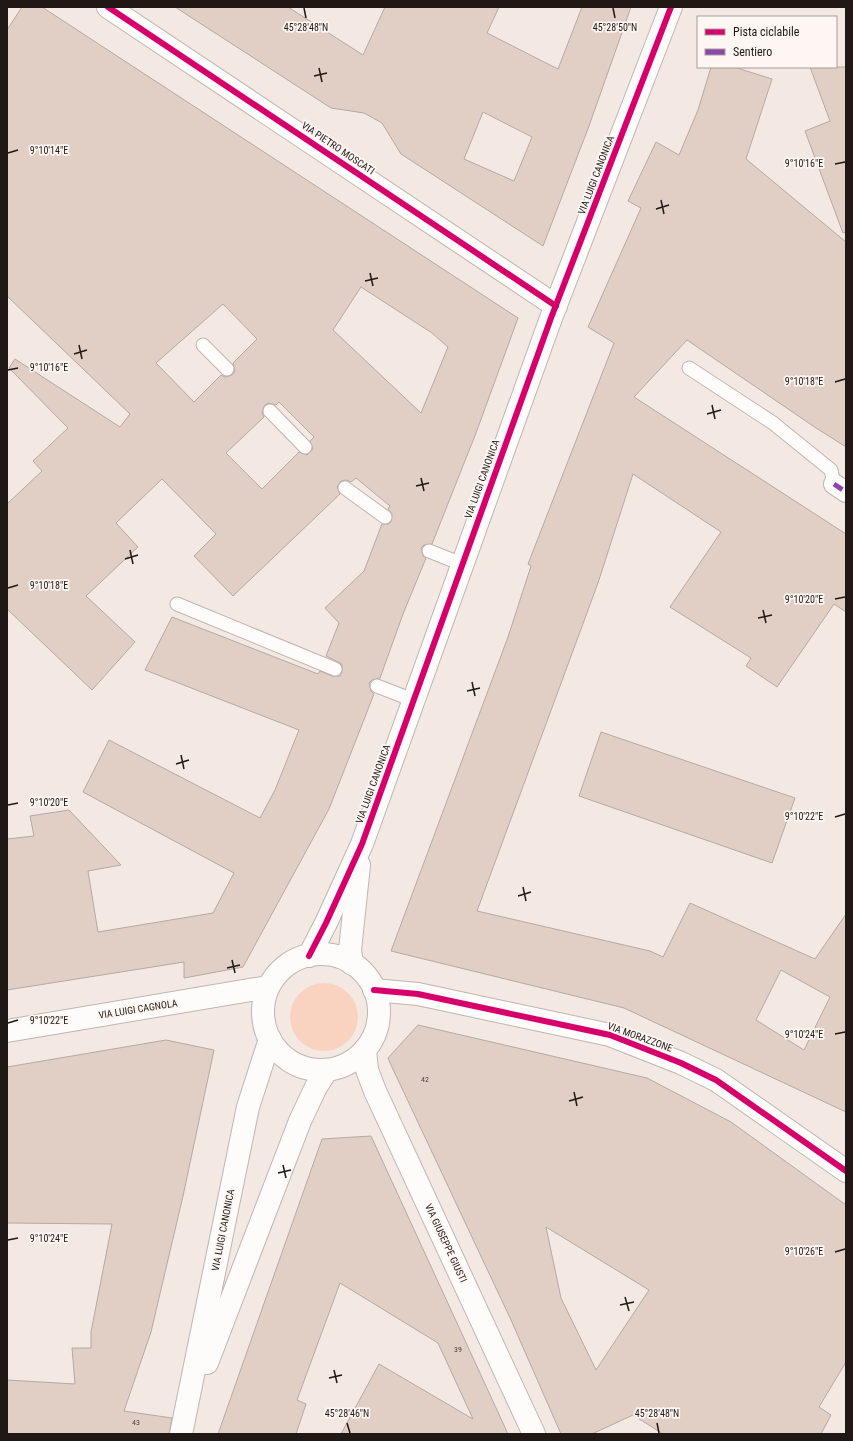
<svg xmlns="http://www.w3.org/2000/svg" width="853" height="1441" viewBox="0 0 853 1441" font-family="'Roboto Condensed',sans-serif">
	<rect width="100%" height="100%" fill="#f4e8e2"/>
	<circle fill="#fad3c0" cx="324" cy="1017" r="34"/>
	<g fill="#e1cec4" stroke="#b3aaa6" fill-rule="evenodd">
		<path d="M22,7h20l476,311 -42,115 -44,111 -8,1 -3,3 2,8 3,2 -23,56 -23,64 -8,2 -3,3 2,8 3,3 -45,115 -86,158 -59,11v-16l-177,28v-151l27,-3 -4,-20 39,-6 52,55 -33,6 10,61 115,-19 21,-40 -151,-81 26,-52 151,78 15,-28 24,-60 -154,-60 27,-53 146,57 2,-3 12,5h8l2,-4v-8l-16,-8 13,-33 -14,-15 39,-37 18,-47h6l3,-2 1,-8 -4,-5 2,-3 -34,-28 -5,4 -5,-2 -5,1 -4,6 3,7 -107,102 -39,-40 22,-22 -54,-55 -46,44 22,24 -52,49 49,46 -43,48 -85,-81v-105l35,-33 -9,-10 35,-33 -59,-60 6,-9 105,68 10,-13 -123,-118v-266zM361,287l71,46 16,14 -27,66 -88,-83zM223,304l34,35 -24,24 2,8 -3,4 -7,2 -4,-2 -27,27 -38,-39zM279,402l35,35 -4,4 3,8 -6,6 -8,-3 -37,37 -36,-36 38,-36 -2,-4 2,-7 4,-3 8,2z"/>
		<path d="M175,7h113l75,48 22,-48h114l-12,26 71,36 24,-62h49l-42,119 -46,120 -142,-92 -19,-31 -18,-10 -33,-5zM483,112l49,25 -18,44 -50,-22z"/>
		<path d="M711,67h23l38,12 -26,80 100,83v205l-30,-19 -129,-88 -53,57 212,137v78l-12,-8 -57,83 -31,-21 5,-8 -81,-51 51,-75 -88,-58 -35,109 -121,328 173,40 13,6 27,-54 125,56 31,-45v198l-222,-104 -233,-57 117,-314 23,-71 -3,-2 86,-221 -26,-16 53,-119 -13,-7 28,-59 23,13 19,-45zM781,970l49,27 -26,53 -48,-30z"/>
		<path d="M810,67h36v165l-3,1 -38,-102 25,-10z"/>
		<path d="M601,732l194,66 -23,65 -193,-67z"/>
		<path d="M418,1025l229,53 84,44 115,83v157l-27,45 12,8 -10,19h-158l-30,-19 -41,19h-31l-50,-114 -120,-255 -3,-7zM546,1227l103,63 -53,80 -35,-72z"/>
		<path d="M166,1040l48,10 -31,146 -32,136 -27,79 48,7 -3,16h-162v-54l68,4 -3,-36h19v-16l21,-108 -105,-1v-156z"/>
		<path d="M371,1136l137,298h-167l38,-70 94,55 -35,-76 -98,-60 -43,117 9,4 -10,30h-78l104,-295z"/>
	</g>
	<g fill="none" stroke-linecap="round" stroke-linejoin="round">
		<defs>
			<g id="service">
				<path d="M203,345l24,24"/>
				<path d="M689,368l84,55 58,47 3,14"/>
				<path d="M270,411l35,36"/>
				<path d="M345,488l40,29"/>
				<path d="M429,551l33,13"/>
				<path d="M177,604l158,65"/>
				<path d="M377,686l36,14"/>
			</g>
			<path id="pedestrian" d="M834,484l12,8"/>
			<g id="minor">
				<path d="M108,7l448,299"/>
				<circle cx="321" cy="1012" r="58"/>
				<path d="M309,956l17,-33 36,-79 189,-526 120,-311"/>
				<path d="M352,964l-2,-14 9,-85"/>
				<path d="M374,990l44,4 192,41 71,28 35,17 130,91"/>
				<path d="M7,1031l261,-44"/>
				<path d="M365,1050l2,20 8,21 159,343"/>
				<path d="M207,1363l93,-242 16,-34 11,-17"/>
				<path d="M181,1434l67,-327 22,-68"/>
			</g>
		</defs>
		<use href="#service" stroke="#bfb5b1" stroke-width="15"/>
		<use href="#pedestrian" stroke="#bfb5b1" stroke-width="22"/>
		<use href="#minor" stroke="#bfb5b1" stroke-width="24"/>
		<use href="#service" stroke="#fdfcfb" stroke-width="13"/>
		<use href="#pedestrian" stroke="#fdfcfb" stroke-width="20"/>
		<use href="#minor" stroke="#fdfcfb" stroke-width="22"/>
		<path stroke="#8e44ad" stroke-width="5" stroke-dasharray="10 5" stroke-linecap="butt" d="M834,484l12,8"/>
		<defs>
			<g id="cycleway">
				<path d="M108,7l448,299"/>
				<path d="M309,956l17,-33 36,-79 189,-526 120,-311"/>
				<path d="M374,990l44,4 192,41 71,28 35,17 130,91"/>
			</g>
		</defs>
		<use href="#cycleway" stroke="#fef6f2" stroke-width="8"/>
		<use href="#cycleway" stroke="#d6006c" stroke-width="6"/>
	</g>
	<path fill="none" stroke="#1f1815" stroke-width="1.5" d="M304,8l2,10M613,8l2,10M319,68l3,14M314,76l13,-3M8,153l10,-3M835,164l10,-2M661,200l3,14M656,209l13,-4M370,273l3,13M365,281l13,-3M79,345l3,14M74,354l13,-4M8,370l10,-2M835,382l10,-3M712,405l3,14M707,414l14,-4M421,478l3,13M416,486l13,-3M130,550l3,14M125,559l13,-4M8,588l10,-3M835,599l10,-2M763,610l3,13M758,618l14,-3M472,682l3,14M467,691l13,-3M181,755l3,14M176,764l13,-4M8,805l10,-2M835,817l10,-3M523,887l3,14M518,896l13,-4M232,960l3,13M227,968l13,-3M8,1023l10,-3M835,1034l10,-2M574,1092l3,14M569,1101l14,-4M283,1165l3,13M278,1173l13,-3M8,1240l10,-2M835,1252l10,-3M625,1297l4,14M620,1305l14,-3M334,1370l3,13M329,1378l13,-3M347,1423l3,10M657,1423l2,10"/>
	<g text-anchor="middle" dominant-baseline="central" stroke-width="3.5" stroke-linejoin="round" paint-order="stroke">
		<g font-size="8" fill="#504641">
			<text x="425" y="1079">42</text>
			<text x="458" y="1349">39</text>
			<text x="136" y="1422">43</text>
		</g>
		<g font-size="10" fill="#1f1815" stroke="#fef6f2">
			<text transform="translate(338 148) rotate(34)">VIA PIETRO MOSCATI</text>
			<text transform="translate(596 175) rotate(-69)">VIA LUIGI CANONICA</text>
			<text transform="translate(482 479) rotate(-70)">VIA LUIGI CANONICA</text>
			<text transform="translate(373 784) rotate(-70)">VIA LUIGI CANONICA</text>
			<text transform="translate(138 1009) rotate(-9)">VIA LUIGI CAGNOLA</text>
			<text transform="translate(640 1037) rotate(20)">VIA MORAZZONE</text>
			<text transform="translate(223 1230) rotate(-79)">VIA LUIGI CANONICA</text>
			<text transform="translate(446 1243) rotate(65)">VIA GIUSEPPE GIUSTI</text>
		</g>
	</g>
	<g font-size="10" text-anchor="middle" fill="#1f1815" stroke="#fef6f2" stroke-width="3.5" stroke-linejoin="round" paint-order="stroke">
		<text x="306" y="31">45°28'48"N</text>
		<text x="615" y="31">45°28'50"N</text>
		<text x="49" y="154">9°10'14"E</text>
		<text x="804" y="167">9°10'16"E</text>
		<text x="49" y="371">9°10'16"E</text>
		<text x="804" y="385">9°10'18"E</text>
		<text x="49" y="589">9°10'18"E</text>
		<text x="804" y="603">9°10'20"E</text>
		<text x="49" y="806">9°10'20"E</text>
		<text x="804" y="820">9°10'22"E</text>
		<text x="49" y="1024">9°10'22"E</text>
		<text x="804" y="1038">9°10'24"E</text>
		<text x="49" y="1242">9°10'24"E</text>
		<text x="804" y="1255">9°10'26"E</text>
		<text x="347" y="1417">45°28'46"N</text>
		<text x="657" y="1417">45°28'48"N</text>
	</g>
	<rect width="853" height="1441" fill="none" stroke="#1f1815" stroke-width="16"/>
	<rect x="697" y="16" width="140" height="52" fill="#fef6f2" stroke="#a59d9a"/>
	<rect x="705" y="29" width="20" height="6" fill="#d6006c" stroke="#a59d9a"/>
	<text x="733" y="36" font-size="12" fill="#1f1815">Pista ciclabile</text>
	<rect x="705" y="49" width="20" height="6" fill="#8e44ad" stroke="#a59d9a"/>
	<text x="733" y="56" font-size="12" fill="#1f1815">Sentiero</text>
</svg>
